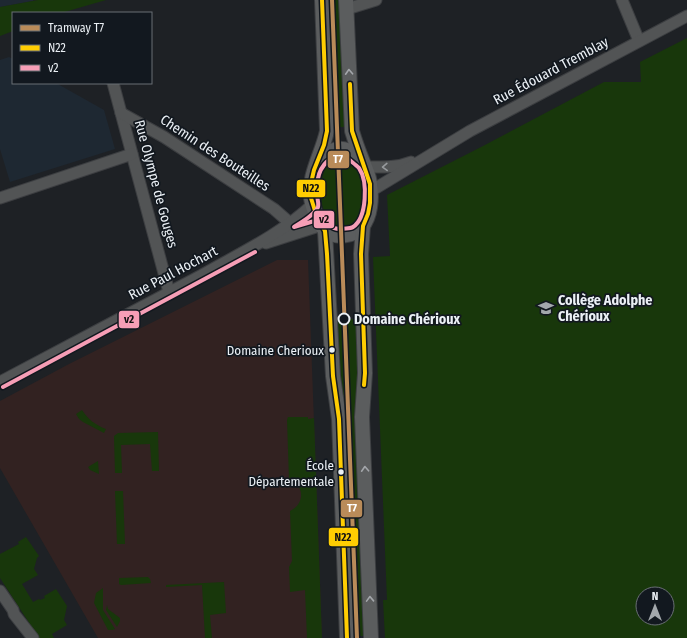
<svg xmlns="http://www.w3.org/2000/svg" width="687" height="638" viewBox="0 0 687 638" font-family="'Fira Sans Condensed',sans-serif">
	<rect width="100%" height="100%" fill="#1e2125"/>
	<path fill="#322221" d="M277,260h31l14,378h-224l-98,-170v-67l69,-37z"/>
	<g fill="#1e2832">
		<path d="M0,0h33v1l-33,6z"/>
		<path d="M9,57l4,2v24h43l48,27 11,39 -105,33 -10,-33v-89z"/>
	</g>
	<g fill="#18370b" fill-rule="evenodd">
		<path d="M38,0h68l-45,13h-48v18l-13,5v-29z"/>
		<path d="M327,0h14l5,127h-14z"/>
		<path d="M687,38v600h-302l-2,-38h4l-14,-343 17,-1 -3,-61 96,-49 121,-64h37l-1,-20zM643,594h24v24h-24z"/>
		<path d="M342,157c21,4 24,37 19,53 -2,8 -7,16 -15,18 -29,9 -36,-71 -4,-71z"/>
		<path d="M358,319l8,317h-14l-16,-316z"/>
		<path d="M82,410c6,9 13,15 24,19l-2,4 -21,-11 -4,-3 -3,-5z"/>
		<path d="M288,417h20v2l6,-1 8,220h-15l-2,-48 -15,2 -1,-25 3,-6 -2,-50c15,-7 15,-26 -1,-32l-2,-59z"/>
		<path d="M158,432l1,39h-7l-2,-27 -29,1 1,28h-7l-1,-35v-2l4,-3z"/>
		<path d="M98,461l1,13 -9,-4 -2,-3z"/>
		<path d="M115,491h8l2,53h-8z"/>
		<path d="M26,537l13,19 -2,2 -3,11 4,6 -16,9 11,18 6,-3 1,1 5,-2 -1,-2 12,-7 11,17 -3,14 3,5 -15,9 2,4h-15l-39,-60v-24l19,-10 -1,-2z"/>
		<path d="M148,577l2,2 1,4 -30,2 -2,-1v-6z"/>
		<path d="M224,582l2,31 -16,2 2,23h-7l-3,-53 -36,2v-2z"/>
		<path d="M103,588v22l12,19 -3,1h-4l-14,-27 2,-10z"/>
		<path d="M107,605l1,4 12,9v3l-3,6 -11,-17z"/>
	</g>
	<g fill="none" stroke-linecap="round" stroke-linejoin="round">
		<defs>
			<g id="minor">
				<path d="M622,0l17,41"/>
				<path d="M347,9l29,-9"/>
				<path d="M113,83l56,209"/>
				<path d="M121,113l43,24 110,72 16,14"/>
				<path d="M365,167c16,0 31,1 46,-5"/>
				<path d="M371,191l99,-60 217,-115"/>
				<path d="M0,198l132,-44"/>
				<path d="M266,243l56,-18"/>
				<path d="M0,382c67,-36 135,-71 202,-107 35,-20 81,-42 110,-70"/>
				<path d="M0,591l13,19 1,4 19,24"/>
			</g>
			<g id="major">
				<path d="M322,0l5,131c-5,23 -19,44 -16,67 1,8 9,29 15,33 11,8 28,5 36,-4 9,-11 10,-29 8,-42 0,-8 -4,-15 -7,-23 -4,-10 -8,-21 -11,-31l-6,-131"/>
				<path d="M319,159c7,-6 18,-13 28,-9 4,2 11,10 15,13"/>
				<path d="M363,226l-2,28 4,119 -3,44 9,221"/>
				<path d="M325,231l8,145 6,43 8,219"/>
			</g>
		</defs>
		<use href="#minor" stroke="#3c3e41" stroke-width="13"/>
		<use href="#major" stroke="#3c3e41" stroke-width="16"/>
		<use href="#minor" stroke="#525455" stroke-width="11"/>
		<use href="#major" stroke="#5b5d5e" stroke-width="14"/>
		<defs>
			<g id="bus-1">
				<path d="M322,0l5,131 -3,14 -10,25 -3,13v15l5,16 9,17 2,23 6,122 6,43 8,219"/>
				<path d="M350,84l2,47 18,53v19l-2,11 -5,12 -2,28 4,119 -1,12"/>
			</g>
			<g id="bus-2">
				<path d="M337,156h8c4,4 10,8 14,12 9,13 8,50 -6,59 -3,2 -8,1 -12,2 -8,0 -11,-3 -15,-9l-5,-1 -27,8c6,-4 21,-12 24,-20 1,-4 -1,-9 -1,-13 -1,-16 3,-32 20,-38z"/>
				<path d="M3,387l252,-135"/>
			</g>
		</defs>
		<use href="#bus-1" stroke="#12181f" stroke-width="7"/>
		<use href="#bus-2" stroke="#12181f" stroke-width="7"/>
		<use href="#bus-1" stroke="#ffcd02" stroke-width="4"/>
		<use href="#bus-2" stroke="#f69eb6" stroke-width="4"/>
		<defs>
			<path id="tram-1" d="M332,0l25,638"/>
		</defs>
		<use href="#tram-1" stroke="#12181f" stroke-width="7"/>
		<use href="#tram-1" stroke="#b98b59" stroke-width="4"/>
	</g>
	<defs><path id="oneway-chevron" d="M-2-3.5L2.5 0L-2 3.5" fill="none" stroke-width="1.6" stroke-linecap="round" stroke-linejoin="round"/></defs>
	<g stroke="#a3a6aa">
		<use href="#oneway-chevron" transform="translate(349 72) rotate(-93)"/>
		<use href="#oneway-chevron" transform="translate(365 469) rotate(-93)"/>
		<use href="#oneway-chevron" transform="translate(370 599) rotate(-92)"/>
	</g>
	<use stroke="#979a9d" href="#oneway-chevron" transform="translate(385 167) rotate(178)"/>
	<defs>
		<symbol id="school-bare" viewBox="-9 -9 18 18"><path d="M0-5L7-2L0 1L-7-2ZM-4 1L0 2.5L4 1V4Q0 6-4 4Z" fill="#a3a8ac" stroke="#12181f" stroke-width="2.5" paint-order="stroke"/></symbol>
	</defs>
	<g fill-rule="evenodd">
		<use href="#school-bare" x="535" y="297" width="22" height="22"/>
	</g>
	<circle fill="#12181f" stroke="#ebf0f5" stroke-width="2" cx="344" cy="319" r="5.5"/>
	<g fill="#ebf0f5" stroke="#12181f" stroke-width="1.5">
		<circle cx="332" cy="350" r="3.5"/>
		<circle cx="341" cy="472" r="3.5"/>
	</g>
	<g text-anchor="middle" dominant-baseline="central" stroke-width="3.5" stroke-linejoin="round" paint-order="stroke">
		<g font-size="13" fill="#ebf0f5" stroke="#12181f" text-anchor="end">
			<text x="324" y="350">Domaine Cherioux</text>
			<text x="334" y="465">École<tspan x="334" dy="16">Départementale</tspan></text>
		</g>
		<g font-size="14" fill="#ebf0f5" stroke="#12181f">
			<text transform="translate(551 71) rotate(-28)">Rue Édouard Tremblay</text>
			<text transform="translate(215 153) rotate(33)">Chemin des Bouteilles</text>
			<text transform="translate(156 184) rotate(75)">Rue Olympe de Gouges</text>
			<text transform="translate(173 273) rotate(-28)">Rue Paul Hochart</text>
		</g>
		<g font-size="14" font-weight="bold" fill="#ebf0f5" stroke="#12181f" text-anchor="start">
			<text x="558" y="300">Collège Adolphe<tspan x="558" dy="16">Chérioux</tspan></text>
		</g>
		<g font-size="14" font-weight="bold" fill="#ebf0f5" stroke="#12181f" text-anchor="start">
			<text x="354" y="319">Domaine Chérioux</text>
		</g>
	</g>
	<g stroke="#12181f" stroke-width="1.5">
		<rect x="327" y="150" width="23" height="19" rx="4" fill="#b98b59"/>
		<rect x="296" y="179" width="30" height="19" rx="4" fill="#ffcd02"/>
		<rect x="313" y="210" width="22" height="19" rx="4" fill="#f69eb6"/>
		<rect x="118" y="310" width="22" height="19" rx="4" fill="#f69eb6"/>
		<rect x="340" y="499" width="23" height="19" rx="4" fill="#b98b59"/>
		<rect x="328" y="527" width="31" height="20" rx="4" fill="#ffcd02"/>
	</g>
	<g font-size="11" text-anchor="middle" font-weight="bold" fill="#fff">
		<text x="338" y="163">T7</text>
		<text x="352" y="512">T7</text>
	</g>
	<g font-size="11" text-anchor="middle" font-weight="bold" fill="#111">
		<text x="311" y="192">N22</text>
		<text x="324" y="223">v2</text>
		<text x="129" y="323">v2</text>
		<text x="343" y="541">N22</text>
	</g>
	<rect x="12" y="12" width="140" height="72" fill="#12181f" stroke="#696e75"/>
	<rect x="20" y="25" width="20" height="6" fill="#b98b59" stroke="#696e75"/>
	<text x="48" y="32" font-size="12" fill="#ebf0f5">Tramway T7</text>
	<rect x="20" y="45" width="20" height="6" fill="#ffcd02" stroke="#696e75"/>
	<text x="48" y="52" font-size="12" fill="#ebf0f5">N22</text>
	<rect x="20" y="65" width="20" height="6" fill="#f69eb6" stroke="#696e75"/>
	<text x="48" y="72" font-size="12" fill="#ebf0f5">v2</text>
	<g transform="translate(655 606)"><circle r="19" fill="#12181f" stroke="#696e75"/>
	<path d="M0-3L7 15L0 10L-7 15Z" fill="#a3a8ac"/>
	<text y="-6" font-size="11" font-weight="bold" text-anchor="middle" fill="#ebf0f5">N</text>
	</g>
</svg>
